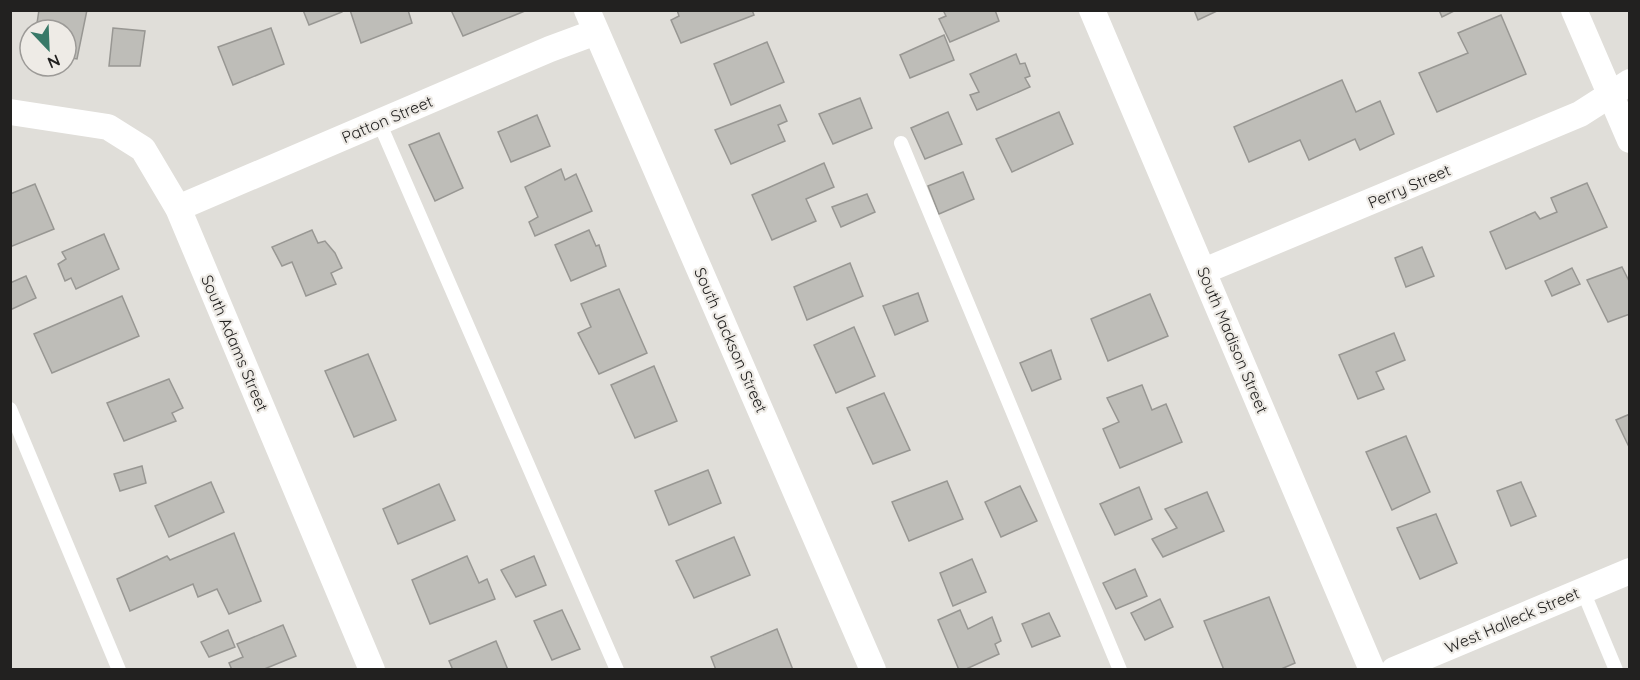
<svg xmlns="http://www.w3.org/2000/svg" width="1640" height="680" viewBox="0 0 1640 680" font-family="Quicksand,sans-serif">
	<rect width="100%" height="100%" fill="#e0ded9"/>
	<g fill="#bebdb8" stroke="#989793" stroke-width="1.5">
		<path d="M39,10h48l-10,49 -11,-2v-27h-30z"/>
		<path d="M303,10h39v2l-33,13z"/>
		<path d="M350,10h58l4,13 -51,20z"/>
		<path d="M451,10h74v1l-62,25z"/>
		<path d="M677,10h75l2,5 -73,28 -10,-23 8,-4z"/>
		<path d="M943,10h52l4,11 -49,21 -11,-23 7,-3z"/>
		<path d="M1194,10h25l-21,10z"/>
		<path d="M1439,10h17l-14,7z"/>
		<path d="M1501,15l25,59 -89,38 -18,-39 49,-20 -10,-20z"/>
		<path d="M113,28l32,3 -5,35h-31z"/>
		<path d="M271,28l13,36 -51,21 -15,-38z"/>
		<path d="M944,35l10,25 -44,18 -10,-23z"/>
		<path d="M767,42l17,40 -53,23 -17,-41z"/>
		<path d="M1016,54l4,10 5,-1 5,13 -5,2 5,9 -53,23 -7,-15 9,-3 -9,-18z"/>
		<path d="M1342,80l14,32 24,-11 14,33 -34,16 -5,-11 -46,21 -9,-20 -51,22 -15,-35z"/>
		<path d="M860,98l12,30 -39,16 -14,-30z"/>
		<path d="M780,105l7,16 -9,4 7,16 -54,23 -16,-34z"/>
		<path d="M948,112l14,32 -37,15 -14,-31z"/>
		<path d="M1059,112l14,32 -61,28 -16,-33z"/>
		<path d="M537,115l13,31 -39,16 -13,-30z"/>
		<path d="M439,133l24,55 -28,13 -26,-56z"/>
		<path d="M824,163l10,24 -28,12 10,22 -44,19 -20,-45z"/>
		<path d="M561,169l4,11 11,-6 16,37 -57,25 -6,-14 9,-5 -13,-30z"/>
		<path d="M963,172l11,27 -35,15 -11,-28z"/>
		<path d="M1587,183l20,44 -101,42 -16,-37 45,-20 5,7 17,-7 -6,-14z"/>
		<path d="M35,184l19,45 -44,18v-53z"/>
		<path d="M867,194l8,18 -34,15 -9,-20z"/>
		<path d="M312,230l6,13 7,-2 10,12 7,15 -11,5 5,11 -30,12 -14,-34 -10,4 -10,-19z"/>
		<path d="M589,230l7,16 3,-1 7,21 -35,15 -16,-36z"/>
		<path d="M104,234l15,35 -43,20 -5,-11 -6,3 -7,-17 8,-5 -4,-7z"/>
		<path d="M1422,247l12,29 -28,11 -11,-29z"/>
		<path d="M850,263l13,33 -56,24 -13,-33z"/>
		<path d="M1622,267l8,16v31l-22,8 -21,-42z"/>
		<path d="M1572,268l8,16 -28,12 -7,-15z"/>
		<path d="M26,276l10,22 -26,12v-27z"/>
		<path d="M619,289l28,64 -48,21 -21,-41 13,-6 -10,-23z"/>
		<path d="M918,293l10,28 -33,14 -12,-29z"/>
		<path d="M1150,294l18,42 -60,25 -17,-42z"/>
		<path d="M122,296l17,40 -87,37 -18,-39z"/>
		<path d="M854,327l21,49 -39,17 -22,-48z"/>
		<path d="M1394,333l11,27 -29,12 8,17 -26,10 -19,-44z"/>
		<path d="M1051,350l10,29 -29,12 -12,-28z"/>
		<path d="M368,354l28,66 -42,17 -29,-66z"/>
		<path d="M654,366l23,55 -42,17 -24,-53z"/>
		<path d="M169,379l14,29 -11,5 4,8 -52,20 -17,-38z"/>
		<path d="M1142,385l10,25 14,-6 16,38 -62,26 -17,-39 16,-7 -12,-24z"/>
		<path d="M884,393l26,57 -37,14 -26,-56z"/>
		<path d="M1630,414v35l-14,-29z"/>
		<path d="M1406,436l24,56 -38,18 -26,-58z"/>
		<path d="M142,466l4,17 -26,8 -6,-17z"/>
		<path d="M708,470l13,33 -52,22 -14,-34z"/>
		<path d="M947,481l16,38 -54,22 -17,-39z"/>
		<path d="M211,482l13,30 -55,25 -14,-31z"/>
		<path d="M1521,482l15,34 -25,10 -14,-35z"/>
		<path d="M439,484l16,36 -57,24 -15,-35z"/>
		<path d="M1020,486l17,35 -36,16 -16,-35z"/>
		<path d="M1139,487l13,32 -37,16 -15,-31z"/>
		<path d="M1207,492l17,39 -61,26 -11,-18 25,-11 -12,-19z"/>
		<path d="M1436,514l21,49 -37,16 -23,-51z"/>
		<path d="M234,533l27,68 -32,13 -12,-25 -19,8 -5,-13 -63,27 -13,-32 50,-23 3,4z"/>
		<path d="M734,537l16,38 -56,23 -18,-37z"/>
		<path d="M467,556l12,27 8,-4 8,20 -65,25 -18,-44z"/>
		<path d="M534,556l12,29 -30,12 -15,-27z"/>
		<path d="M972,559l14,33 -33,14 -13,-33z"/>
		<path d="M1135,569l12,27 -31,13 -13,-26z"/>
		<path d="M1269,597l26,66 -16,7h-55l-20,-49z"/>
		<path d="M1160,599l13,28 -28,13 -14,-27z"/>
		<path d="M562,610l18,39 -28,11 -18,-39z"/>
		<path d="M960,610l8,19 24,-12 9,24 -6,3 4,10 -35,16h-5l-21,-50z"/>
		<path d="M1049,613l11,23 -28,11 -10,-23z"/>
		<path d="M283,625l13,31 -34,14h-30l-3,-7 14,-6 -6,-13z"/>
		<path d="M777,629l16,41h-77l-5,-13z"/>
		<path d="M228,630l7,17 -26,10 -8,-15z"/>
		<path d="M496,641l12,29h-55l-4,-9z"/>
	</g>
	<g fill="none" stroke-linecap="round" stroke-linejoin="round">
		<g stroke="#fff" stroke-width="14">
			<path d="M379,122l238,548"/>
			<path d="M901,143l219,527"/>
			<path d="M10,409l109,261"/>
			<path d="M1583,591l33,79"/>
		</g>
		<g stroke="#fff" stroke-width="26">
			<path d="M587,10l286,660"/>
			<path d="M1092,10l280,660"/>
			<path d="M1574,10l56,130"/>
			<path d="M10,112l98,15 35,22 35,59 194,462"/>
			<path d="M178,208l372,-159 46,-17"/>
			<path d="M1204,271l376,-157 50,-32"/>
			<path d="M1394,670l236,-99"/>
		</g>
	</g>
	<g text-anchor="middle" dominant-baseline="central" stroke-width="4.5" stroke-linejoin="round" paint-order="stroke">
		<g font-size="16" fill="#222120" stroke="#eeebe6">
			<text transform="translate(387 119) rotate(-23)">Patton Street</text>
			<text transform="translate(1409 186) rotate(-23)">Perry Street</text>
			<text transform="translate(731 340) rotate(66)">South Jackson Street</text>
			<text transform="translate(1233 340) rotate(67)">South Madison Street</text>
			<text transform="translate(235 343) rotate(67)">South Adams Street</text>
			<text transform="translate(1512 620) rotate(-23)">West Halleck Street</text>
		</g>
	</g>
	<rect width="1640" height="680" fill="none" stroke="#222120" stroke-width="24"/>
	<g transform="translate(48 48) rotate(157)"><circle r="28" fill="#eeebe6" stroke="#9c9a97" stroke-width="1.5"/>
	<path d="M0-4.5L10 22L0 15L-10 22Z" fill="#387968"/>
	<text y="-9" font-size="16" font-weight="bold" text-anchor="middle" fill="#222120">N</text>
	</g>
</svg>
